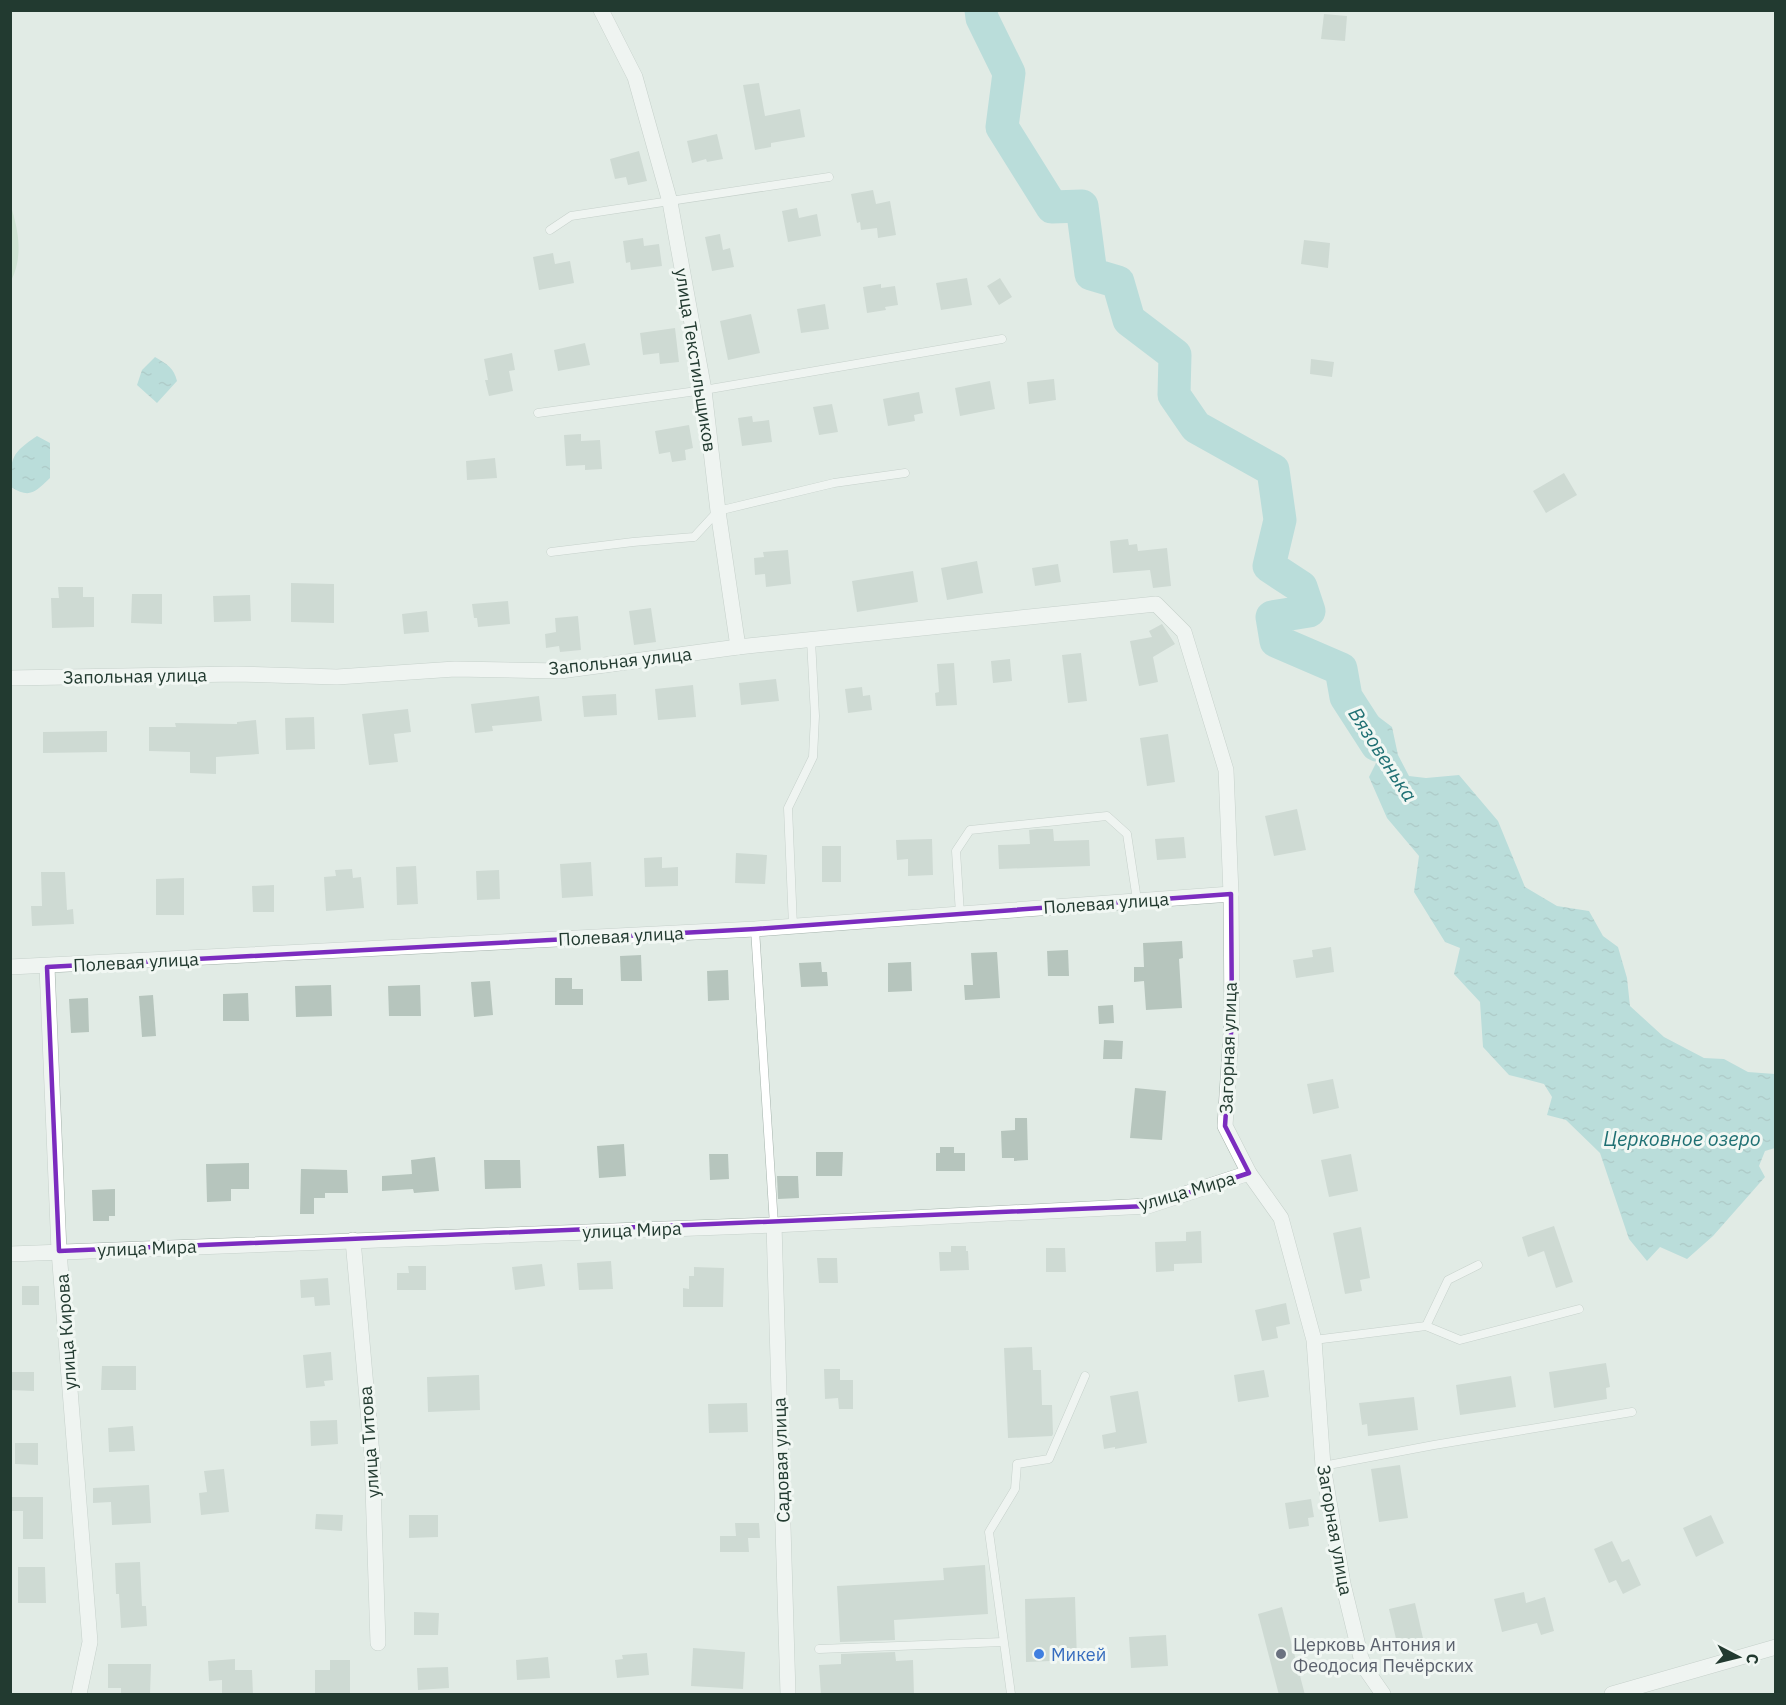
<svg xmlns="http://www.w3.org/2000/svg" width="1786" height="1705" viewBox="0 0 1786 1705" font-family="'IBM Plex Sans',sans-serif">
	<defs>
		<pattern id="water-ripples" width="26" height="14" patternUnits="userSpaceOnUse" patternTransform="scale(1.5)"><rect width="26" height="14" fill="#8bcccd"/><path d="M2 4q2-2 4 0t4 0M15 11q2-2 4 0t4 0" fill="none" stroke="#71a7a7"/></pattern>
	</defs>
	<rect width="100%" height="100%" fill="#e1ebe5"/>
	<path fill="#badbbf" d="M10,203c8,26 14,52 1,78z"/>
	<g fill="url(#water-ripples)">
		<path d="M155,357c12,7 19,11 22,24l-20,22 -20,-18 5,-15z"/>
		<path d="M37,436l13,7v35c-15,14 -20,21 -39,9 -1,-30 1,-34 26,-51z"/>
		<path d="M1359,702l33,25 6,28 11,21 17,2 33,-3 39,46 27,66 32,19 32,5 14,25 15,11 9,31 3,28 34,31 40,21 20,1 24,13 27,2v74l-10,3 -6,15 6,11 -52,59 -26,23 -27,-12 -13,14 -18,-22 -29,-86 -34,-33 -19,-5 5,-18 -8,-13 -35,-9 -26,-28 -3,-45 -26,-28 6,-26 -15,-6 -31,-50 5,-36 -32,-38 -18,-41 9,-18 -32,-49z"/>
	</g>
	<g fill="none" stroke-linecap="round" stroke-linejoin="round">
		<path stroke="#8bcccd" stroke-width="33" d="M981,10l1,8 27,55 -7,54 50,80 30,-1 9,68 27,8 11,38 46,35 -1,40 22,32 77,43 7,50 -11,46 32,21 8,24 -37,6 4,24 65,28 5,28 31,48"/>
	</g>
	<g fill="#b6c5bd">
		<path d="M1324,14l23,2 -2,25 -24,-2z"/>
		<path d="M759,83l6,33 35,-7 5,28 -34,6v4l-16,3 -12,-65z"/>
		<path d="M717,134l6,25 -16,3 -1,-3 -14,4 -5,-22z"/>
		<path d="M639,151l8,30 -19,4 -2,-8 -11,2 -5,-20z"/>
		<path d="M873,190l3,14 14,-3 6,34 -18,3 -1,-10 -16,2 -1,-8 -3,1 -6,-29z"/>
		<path d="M797,208l2,10 18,-4 4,22 -33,6 -6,-31z"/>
		<path d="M720,234l3,16 7,-2 4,19 -22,4 -7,-34z"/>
		<path d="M643,238l1,8 15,-2 3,22 -31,4 -1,-8 -4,1 -3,-22z"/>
		<path d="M1304,240l26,3 -2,25 -27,-4z"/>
		<path d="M553,253l2,11 15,-3 4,22 -35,7 -6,-33z"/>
		<path d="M967,278l5,27 -31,5 -5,-27z"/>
		<path d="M1000,278l12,19 -13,8 -12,-19z"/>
		<path d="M881,284v4l14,-2 3,19 -13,2 1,3 -19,3 -4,-26z"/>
		<path d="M825,304l4,25 -28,4 -4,-24z"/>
		<path d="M751,314l9,39 -32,7 -8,-39z"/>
		<path d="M675,328l4,34 -19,2 -1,-11 -16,2 -3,-22z"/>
		<path d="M585,343l5,22 -32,6 -4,-21z"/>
		<path d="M512,353l3,17 -6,1 4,20 -24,5 -4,-16h3l-4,-21z"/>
		<path d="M1311,359l23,3 -2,15 -22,-3z"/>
		<path d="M1054,379l2,21 -27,4 -2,-22z"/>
		<path d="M990,381l5,28 -35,7 -5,-28z"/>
		<path d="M919,392l4,21 -9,2 1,6 -27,5 -5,-27z"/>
		<path d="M832,404l6,28 -19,3 -6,-28z"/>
		<path d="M752,416l1,6 16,-2 3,22 -30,4 -4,-28z"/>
		<path d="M689,425l4,23 -8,2 1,10 -14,2 -2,-10 -11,2 -4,-23z"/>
		<path d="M581,434v7l19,-1 2,29 -17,1v-5l-19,1 -2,-31z"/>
		<path d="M495,458l2,20 -30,2 -1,-19z"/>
		<path d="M1564,473l13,22 -31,18 -13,-22z"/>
		<path d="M1128,539l1,6 8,-1 1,7 29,-3 4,38 -18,2 -3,-18 -37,3 -3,-32z"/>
		<path d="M788,550l3,34 -25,3 -1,-13 -10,1 -1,-17 10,-1 -1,-5z"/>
		<path d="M977,561l6,32 -36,7 -6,-32z"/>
		<path d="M1058,564l3,18 -26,4 -3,-18z"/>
		<path d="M913,571l5,31 -61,10 -5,-31z"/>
		<path d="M291,583l43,1v39l-43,-1z"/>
		<path d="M58,587h25v10h11v30l-42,1 -1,-30h8z"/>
		<path d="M132,594h30v30l-31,-1z"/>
		<path d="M250,595l1,26 -37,1 -1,-26z"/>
		<path d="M508,601l2,23 -32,3 -1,-9h-3l-2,-14z"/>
		<path d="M651,608l5,34 -22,3 -5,-34z"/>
		<path d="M427,611l2,21 -25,2 -2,-20z"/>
		<path d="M578,616l3,34 -21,2 -1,-6 -13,2 -1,-14 11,-2 -1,-14z"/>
		<path d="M1162,624l13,20 -22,13 5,25 -19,4 -9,-45 22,-4 -3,-6z"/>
		<path d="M1081,653l6,48 -19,2 -6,-48z"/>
		<path d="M1010,659l2,22 -19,2 -2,-22z"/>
		<path d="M954,663l3,42 -21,1 -1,-13 4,-1 -2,-28z"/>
		<path d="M776,679l3,22 -38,4 -2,-22z"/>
		<path d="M693,685l3,32 -38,3 -3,-31z"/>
		<path d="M862,687l1,9 7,-1 2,15 -24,3 -3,-24z"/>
		<path d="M616,694l1,21 -33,2 -2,-21z"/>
		<path d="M539,696l3,25 -50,5 1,5 -18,2 -4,-29z"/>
		<path d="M408,709l3,23 -17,2 4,28 -29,3 -7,-51z"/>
		<path d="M314,717l1,32 -29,1 -1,-32z"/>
		<path d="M256,720l3,34 -43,3v17l-26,-1v-21l-41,-1v-24h27l-1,-4 62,1v-2z"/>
		<path d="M107,731v21l-64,1v-21z"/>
		<path d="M1168,734l7,48 -28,4 -7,-48z"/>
		<path d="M1297,809l9,41 -32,6 -9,-40z"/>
		<path d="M1037,829h16l1,12 35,-1 1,26 -91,3 -1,-24 32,-1 -1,-14z"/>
		<path d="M1184,837l2,21 -29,2 -2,-21z"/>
		<path d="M932,839l1,36 -25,1v-17l-11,1 -1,-20z"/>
		<rect x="822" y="846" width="19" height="36"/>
		<path d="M736,853l31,2 -2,29 -30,-1z"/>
		<path d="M662,857v11l16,-1v19l-33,1 -1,-29z"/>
		<path d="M591,862l2,34 -31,2 -2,-34z"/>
		<path d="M416,866l2,38 -21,1 -1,-38z"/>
		<path d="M352,869l1,9 8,-1 3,31 -38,3 -2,-34 12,-1 -1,-6z"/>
		<path d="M499,870l1,29 -23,1 -1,-29z"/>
		<path d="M41,872h24l2,38 6,-1 1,15 -42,2 -1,-20h11z"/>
		<path d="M184,878v37h-28v-36z"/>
		<path d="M274,885v27h-21l-1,-26z"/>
		<path d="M1182,941l1,17 -4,1 3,49 -36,2 -2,-29 -10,1v-15h10l-1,-24z"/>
		<path d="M1331,947l3,25 -38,6 -3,-18 20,-3 -1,-7z"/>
		<path d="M1068,950l1,26h-21l-1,-25z"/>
		<path d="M997,952l3,46 -35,2 -1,-15h9l-2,-32z"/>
		<path d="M641,955l1,26h-21l-1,-25z"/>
		<path d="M821,962l1,10h5l1,14 -27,1 -2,-24z"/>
		<path d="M911,962l1,29 -24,1v-29z"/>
		<path d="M728,970l1,30 -21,1 -1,-30z"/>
		<path d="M555,978h17v11h11v16h-28z"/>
		<path d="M490,981l3,34 -19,2 -3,-35z"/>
		<path d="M331,985l1,31 -36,1 -1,-31z"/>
		<path d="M420,985l1,31h-32l-1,-30z"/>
		<path d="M248,993l1,28h-26v-27z"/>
		<path d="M153,995l3,41 -14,1 -3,-41z"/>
		<path d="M88,998l1,34 -18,1 -2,-34z"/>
		<path d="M1113,1005l1,18 -15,1 -1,-18z"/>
		<path d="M1104,1040l19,1 -1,18h-19z"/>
		<path d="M1333,1079l6,29 -26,6 -6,-30z"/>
		<path d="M1135,1088l31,3 -4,49 -32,-2z"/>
		<path d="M1015,1118h12l1,42 -14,1v-3h-12l-1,-27 14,-1z"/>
		<path d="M624,1144l2,32 -27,2 -2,-32z"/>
		<path d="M940,1147h14v6h11v18h-29v-18h4z"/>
		<path d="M816,1152h27l-1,24h-26z"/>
		<path d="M709,1154h19l1,25 -19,1z"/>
		<path d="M1351,1154l7,37 -29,6 -8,-37z"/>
		<path d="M435,1157l4,34 -25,2 -1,-4 -31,2v-15l30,-2 -1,-14z"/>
		<path d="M484,1160h36l1,28 -36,1z"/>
		<path d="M249,1163v26h-18v12l-24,1 -1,-38z"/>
		<path d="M301,1169l46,1 1,23h-23v5h-11v16h-14z"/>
		<path d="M777,1176h21l1,22 -21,1z"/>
		<path d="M115,1189v27h-6v5h-16l-1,-31z"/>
		<path d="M1554,1226l19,56 -17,6 -12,-37 -16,6 -6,-20z"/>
		<path d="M1361,1227l9,51 -10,2 2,11 -17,3 -12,-61z"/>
		<path d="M1201,1231l1,32 -28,1v7l-18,1 -1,-30 31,-1v-9z"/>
		<path d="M951,1246h15v5h2l1,19 -29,1 -1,-19h12z"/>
		<path d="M1046,1248h19l1,24h-20z"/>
		<path d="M817,1258h20l1,25h-19z"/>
		<path d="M611,1261l2,28 -34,1 -2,-27z"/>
		<path d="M542,1264l3,22 -30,4 -3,-23z"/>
		<path d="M408,1266h18v24h-29v-17h12z"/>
		<path d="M694,1267l30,1 -1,39h-40v-19l6,1v-13h5z"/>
		<path d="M328,1278l2,27 -15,1 -1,-9 -13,1 -1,-18z"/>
		<rect x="22" y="1286" width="17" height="19"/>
		<path d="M1286,1303l4,21 -14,3 2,11 -16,3 -7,-31z"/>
		<path d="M1032,1347l1,23h8l1,35h10l1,29 -1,2 -44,2 -4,-90z"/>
		<path d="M331,1352l2,28 -9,1 1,5 -19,2 -3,-33z"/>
		<path d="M1606,1363l4,24 -4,1 1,11 -53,9 -5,-36z"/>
		<path d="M102,1366h34v24h-35z"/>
		<path d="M824,1369h16v11h13v29h-14l-1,-11 -13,1z"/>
		<path d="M1264,1370l5,27 -31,5 -4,-27z"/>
		<path d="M10,1372h24v19l-24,-1z"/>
		<path d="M479,1375l1,35 -52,2 -1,-35z"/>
		<path d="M1511,1376l5,31 -56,8 -4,-30z"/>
		<path d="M1138,1391l9,52 -32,6v-2l-11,2 -2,-14 14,-3 -6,-36z"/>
		<path d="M1414,1397l4,33 -50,6 -1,-12 -5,1 -3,-22z"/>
		<path d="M747,1403l1,29 -39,1 -1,-29z"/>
		<path d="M337,1420l1,24 -27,2 -1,-25z"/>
		<path d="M133,1426l2,25 -26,1 -1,-24z"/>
		<path d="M15,1443h23v22l-23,-1z"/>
		<path d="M1400,1465l8,53 -29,4 -8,-53z"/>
		<path d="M224,1469l5,43 -28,3 -2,-22 8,-1 -3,-21z"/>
		<path d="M149,1485l2,38 -39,2 -1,-23 -18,1v-15z"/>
		<path d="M10,1497h33v42h-20v-28h-13z"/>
		<path d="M1311,1499l3,18 -6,1 1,8 -20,3 -4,-26z"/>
		<path d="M316,1514l27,1 -1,16 -27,-2z"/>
		<path d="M409,1515h29v22l-29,1z"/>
		<path d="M1711,1515l13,28 -28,14 -13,-29z"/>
		<path d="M735,1523h24l1,15h-12l1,14h-29v-16h16z"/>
		<path d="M1612,1541l10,21 7,-3 12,26 -18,9 -7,-14 -7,3 -15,-34z"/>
		<path d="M140,1562l2,44h4l1,20 -26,2 -2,-34h-3l-1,-31z"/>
		<path d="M985,1565l3,49 -94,6 1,20 -55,2 -3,-56 107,-6 -1,-12z"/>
		<path d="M18,1567h27l1,36h-28z"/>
		<path d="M1524,1592l2,11 19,-6 9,34 -13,4 -4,-12 -35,9 -8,-33z"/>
		<path d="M1075,1597l2,63 -51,2 -1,-63z"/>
		<path d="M1415,1603l8,35 -26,5 -8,-34z"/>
		<path d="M1282,1607l23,88h-26l-21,-81z"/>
		<path d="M414,1612l25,1 -1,22h-24z"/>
		<path d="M1166,1635l2,31 -37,2 -2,-31z"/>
		<path d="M693,1648l52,4 -2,37 -52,-3z"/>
		<path d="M895,1652l1,9 17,-1 1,35h-93l-2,-30 22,-1v-10z"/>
		<path d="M647,1653l2,22 -32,3 -2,-18 8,-1 -1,-4z"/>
		<path d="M548,1657l2,21 -33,2 -1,-20z"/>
		<path d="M235,1659v11h17l1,25h-31v-15l-13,1 -1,-20z"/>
		<path d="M330,1660h20v33h-35v-23h15z"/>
		<path d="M108,1664h43l-1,31h-29v-7h-13z"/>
		<path d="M448,1667l1,21 -31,2 -1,-22z"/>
	</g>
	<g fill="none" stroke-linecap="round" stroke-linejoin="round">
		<defs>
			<g id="lane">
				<path d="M550,230l21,-14 258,-39"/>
				<path d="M538,413l166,-23 298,-51"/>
				<path d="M551,552l82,-10 61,-5 24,-26 116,-28 71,-10"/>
				<path d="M960,914l-4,-63 14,-21 137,-14 20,18 10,66"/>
				<path d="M793,926l-5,-118 25,-51 2,-41 -4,-76"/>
				<path d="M755,929l19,296"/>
				<path d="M1426,1326l22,-46 30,-15"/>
				<path d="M1314,1340l112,-14 34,14 119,-31"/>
				<path d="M1323,1466l111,-21 198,-33"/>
				<path d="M819,1649l184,-7"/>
				<path d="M1011,1694l-22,-162 26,-43 2,-25 32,-5 36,-83"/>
			</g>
			<g id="street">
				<path d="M601,10l34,67 35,125 34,188 14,121 20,136"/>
				<path d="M10,678l226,-4 101,3 118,-8 105,2 178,-24 418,-43 28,28 42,138 5,124 1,124 -7,108 24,47 32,45 33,122 9,126 20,118 18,74 6,13 16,23"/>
				<path d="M10,967l745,-38 476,-35"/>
				<path d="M47,967l12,284 31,391 -11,52"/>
				<path d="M774,1225l14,469"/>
				<path d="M353,1240l19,215 6,188"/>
				<path d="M10,1254l764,-29 374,-19 101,-33"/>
				<path d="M1612,1694l164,-47"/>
			</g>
		</defs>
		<use href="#lane" stroke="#a4b2ab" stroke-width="9"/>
		<use href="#street" stroke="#a4b2ab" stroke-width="16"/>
		<use href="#lane" stroke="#fff" stroke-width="8"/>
		<use href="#street" stroke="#fff" stroke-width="15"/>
	</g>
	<path d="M0 0H1786V1705H0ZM1231,894l1,124 -7,108 24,47 -101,33 -1089,45 -12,-284 708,-38z" fill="#e1ebe5" fill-opacity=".55" fill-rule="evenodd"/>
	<path fill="none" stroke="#7b2cbf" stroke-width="4.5" stroke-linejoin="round" d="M1231,894l1,124 -7,108 24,47 -101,33 -1089,45 -12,-284 708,-38z"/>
	<circle fill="#3f7fe0" stroke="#f1f7f3" stroke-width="2" cx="1039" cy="1654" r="6"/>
	<circle fill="#6b7280" stroke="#f1f7f3" stroke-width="2" cx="1281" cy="1654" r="6"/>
	<g text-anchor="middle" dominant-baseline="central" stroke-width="6" stroke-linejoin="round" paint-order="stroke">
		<g font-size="18" fill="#223a30" stroke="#f1f7f3">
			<text transform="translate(696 360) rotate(81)">улица Текстильщиков</text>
			<text transform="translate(620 661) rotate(-6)">Запольная улица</text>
			<text transform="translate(135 676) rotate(-1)">Запольная улица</text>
			<text transform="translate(1106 903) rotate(-4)">Полевая улица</text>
			<text transform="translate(621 936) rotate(-3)">Полевая улица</text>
			<text transform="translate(136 962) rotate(-3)">Полевая улица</text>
			<text transform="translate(1228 1048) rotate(-88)">Загорная улица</text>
			<text transform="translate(1187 1191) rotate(-16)">улица Мира</text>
			<text transform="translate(632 1230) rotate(-2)">улица Мира</text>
			<text transform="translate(147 1248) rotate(-2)">улица Мира</text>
			<text transform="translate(66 1332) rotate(-94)">улица Кирова</text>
			<text transform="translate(369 1442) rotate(-94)">улица Титова</text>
			<text transform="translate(781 1460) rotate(-92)">Садовая улица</text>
			<text transform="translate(1335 1530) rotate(80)">Загорная улица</text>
		</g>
		<g font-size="18" fill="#5b616d" stroke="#f1f7f3" text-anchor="start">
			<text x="1293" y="1644">Церковь Антония и<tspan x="1293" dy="21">Феодосия Печёрских</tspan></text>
		</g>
		<g font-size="18" fill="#366cbe" stroke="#f1f7f3" text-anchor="start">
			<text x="1051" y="1654">Микей</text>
		</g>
		<g font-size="20" font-style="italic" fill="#1f7073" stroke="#f1f7f3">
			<text transform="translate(1383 754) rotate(57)">Вязовенька</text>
			<text x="1682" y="1138">Церковное озеро</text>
		</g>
	</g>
	<rect width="1786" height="1705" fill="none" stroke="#223a30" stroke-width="24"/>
	<g transform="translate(1738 1657) rotate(97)" stroke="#f1f7f3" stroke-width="4.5" paint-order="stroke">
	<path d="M0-4.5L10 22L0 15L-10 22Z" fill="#223a30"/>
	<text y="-9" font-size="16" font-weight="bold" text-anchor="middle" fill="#223a30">С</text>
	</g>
</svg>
